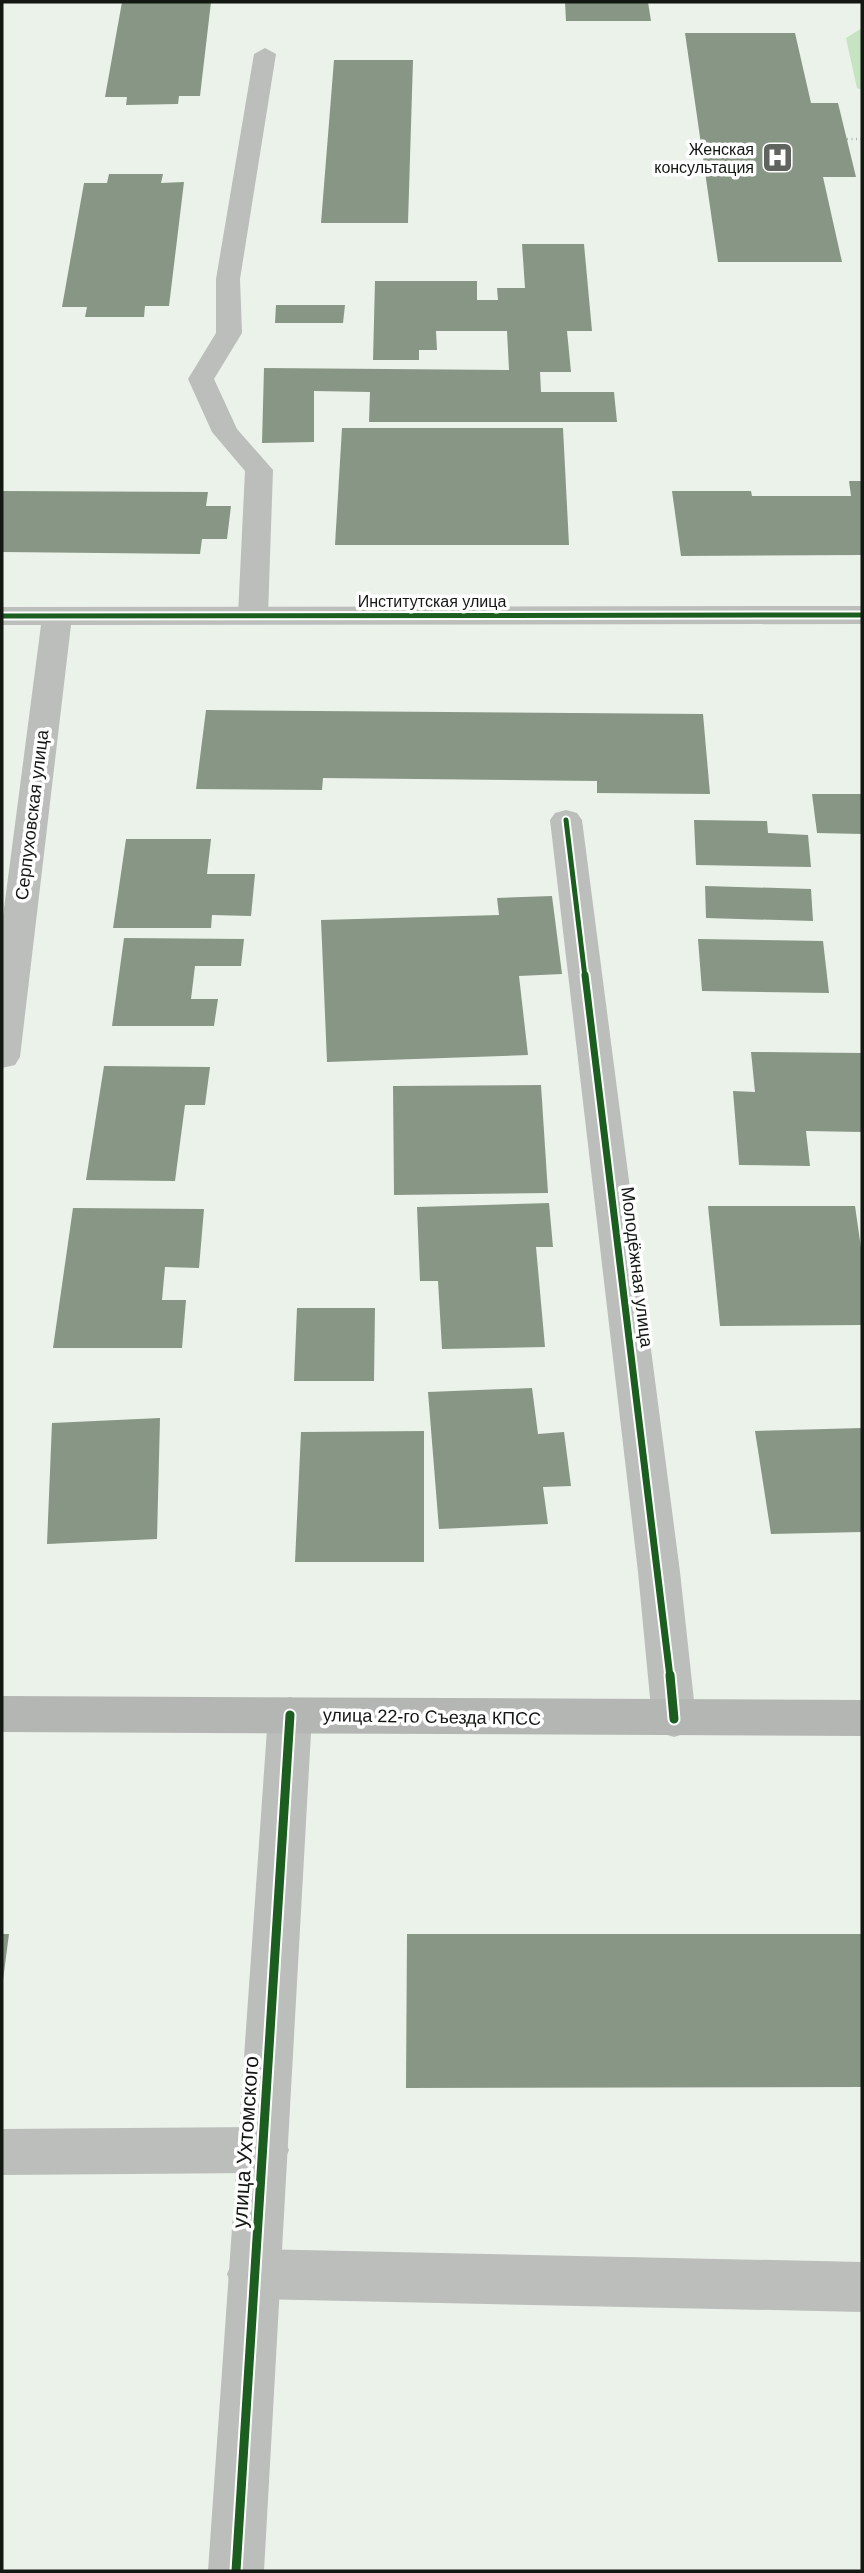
<svg xmlns="http://www.w3.org/2000/svg" width="864" height="2573" viewBox="0 0 864 2573" font-family="Arial,sans-serif">
	<rect width="100%" height="100%" fill="#ebf2ea"/>
	<path fill="#c6e4c1" d="M862,28v62l-5,-2 -11,-50z"/>
	<g fill="#889785">
		<path d="M122,2h89l-11,94h-21l-1,8 -52,1 1,-8h-22z"/>
		<path d="M565,2h83l3,19h-85z"/>
		<path d="M685,33h110l16,70h27l18,74h-33l19,85h-124z"/>
		<path d="M334,60h79l-5,163h-87z"/>
		<path d="M109,174h54l-2,9 23,-1 -15,124h-24l-1,11h-59l2,-10h-25l22,-124h23z"/>
		<path d="M522,244h62l8,87h-25l4,41h-31l1,20h73l3,30h-248l1,-30 -56,-1v51l-52,1 2,-75 245,2 -2,-39h-71l1,19h-18v10h-46l2,-79h102v19h21l-1,-12h28z"/>
		<path d="M276,305h69l-2,18h-68z"/>
		<path d="M342,428h221l6,117h-234z"/>
		<path d="M849,481h13v74l-181,1 -9,-65h79l1,5h99z"/>
		<path d="M2,491l206,1 -2,14h25l-4,33h-25l-2,15 -198,-2z"/>
		<path d="M206,710l497,4 7,80 -113,-1v-12l-274,-3 -1,12 -126,-1z"/>
		<path d="M812,794h50v40l-45,-1z"/>
		<path d="M694,820l73,1 1,12 40,2 3,32 -115,-2z"/>
		<path d="M126,839h85l-4,35h48l-4,42 -39,-1 -1,13h-98z"/>
		<path d="M705,886l106,3 2,32 -107,-3z"/>
		<path d="M552,896l10,78 -43,2 9,79 -201,7 -6,-142 178,-5 -2,-17z"/>
		<path d="M124,938l120,1 -3,27h-46l-4,33h27l-4,27h-102z"/>
		<path d="M698,939l125,2 6,52 -127,-2z"/>
		<path d="M751,1052l111,1v79l-56,-1 4,35 -71,-1 -6,-74 22,1z"/>
		<path d="M104,1066l106,1 -5,38h-20l-10,76 -89,-1z"/>
		<path d="M541,1085l7,108 -154,2 -1,-109z"/>
		<path d="M549,1203l4,44h-17l9,100 -103,2 -4,-68h-18l-3,-74z"/>
		<path d="M708,1206h147l7,49v70l-142,1z"/>
		<path d="M73,1208l131,1 -5,59 -34,-1 -3,33h24l-4,48h-129z"/>
		<path d="M297,1308h78l-1,73h-80z"/>
		<path d="M532,1388l6,46 26,-2 7,54 -28,1 5,37 -109,5 -11,-137z"/>
		<path d="M160,1418l-3,121 -110,5 5,-121z"/>
		<path d="M862,1428v104l-91,2 -16,-103z"/>
		<path d="M424,1431v131h-129l6,-130z"/>
		<path d="M2,1934h7l-6,46h-1z"/>
		<path d="M407,1934h455v153l-456,1z"/>
	</g>
	<g fill="none" stroke-linecap="round" stroke-linejoin="round">
		<path stroke="#b0b2af" stroke-width="2.5" stroke-dasharray="1 3.5" stroke-linecap="butt" d="M847,139h15"/>
		<g fill="#bbbebb" fill-rule="evenodd">
			<path d="M265,48l11,6 -36,225 2,54 -28,46 23,50 36,41 -5,145 -5,6 -10,3 -10,-3 -5,-6 7,-144 -33,-39 -24,-53 28,-46v-54l38,-225z"/>
			<path d="M264,2127l18,7 7,16 -7,16 -18,7 -262,2v-46z"/>
			<path d="M253,2249l609,13v50l-609,-13 -18,-7 -8,-18 8,-18z"/>
		</g>
		<g fill="#bbbebb" fill-rule="evenodd">
			<path d="M862,606v18l-791,1 -51,432 -5,8 -13,3v-144l39,-299h-39v-18z"/>
			<path d="M566,810l11,3 5,7 98,752 16,147 -6,13 -16,5 -16,-5 -6,-13 -14,-147 -88,-752 5,-7z"/>
			<path d="M290,1697l16,5 6,13 -48,856h-56l60,-856 6,-13z"/>
		</g>
		<path fill="#b4b6b3" fill-rule="evenodd" d="M2,1696l860,4v36l-860,-4z"/>
		<defs>
			<g id="cycleway-far2">
				<path d="M2,616l860,-1"/>
				<path d="M566,820l19,157"/>
			</g>
			<path id="cycleway-far1" d="M585,975l85,702"/>
			<g id="cycleway">
				<path d="M670,1675l4,44"/>
				<path d="M236,2571l54,-856"/>
			</g>
		</defs>
		<use href="#cycleway-far2" stroke="#fff" stroke-width="9"/>
		<use href="#cycleway-far1" stroke="#fff" stroke-width="11"/>
		<use href="#cycleway" stroke="#fff" stroke-width="13"/>
		<use href="#cycleway-far2" stroke="#1b5e20" stroke-width="5"/>
		<use href="#cycleway-far1" stroke="#1b5e20" stroke-width="7"/>
		<use href="#cycleway" stroke="#1b5e20" stroke-width="9"/>
	</g>
	<defs>
		<symbol id="hospital-square" viewBox="-11 -11 22 22"><rect x="-9" y="-9" width="18" height="18" rx="4" fill="#5f645e" stroke="#fff"/><path d="M-5-5h3v3.5h4V-5h3V5h-3V1.5h-4V5h-3Z" fill="#fff"/></symbol>
	</defs>
	<g fill-rule="evenodd">
		<use href="#hospital-square" x="760" y="140" width="35" height="35"/>
	</g>
	<g text-anchor="middle" dominant-baseline="central" stroke-width="7" stroke-linejoin="round" paint-order="stroke">
		<g font-size="16" fill="#141813" stroke="#fff" text-anchor="end">
			<text x="754" y="149">Женская<tspan x="754" dy="18">консультация</tspan></text>
		</g>
		<g font-size="16" fill="#141813" stroke="#fff">
			<text x="432" y="601">Институтская улица</text>
		</g>
		<g font-size="18" fill="#141813" stroke="#fff">
			<text transform="translate(32 815) rotate(-83)">Серпуховская улица</text>
			<text transform="translate(637 1267) rotate(83)">Молодёжная улица</text>
			<text transform="translate(432 1717) rotate(1)">улица 22-го Съезда КПСС</text>
		</g>
		<g font-size="21" fill="#141813" stroke="#fff">
			<text transform="translate(245 2142) rotate(-86)">улица Ухтомского</text>
		</g>
	</g>
	<rect width="864" height="2573" fill="none" stroke="#141813" stroke-width="7"/>
</svg>
